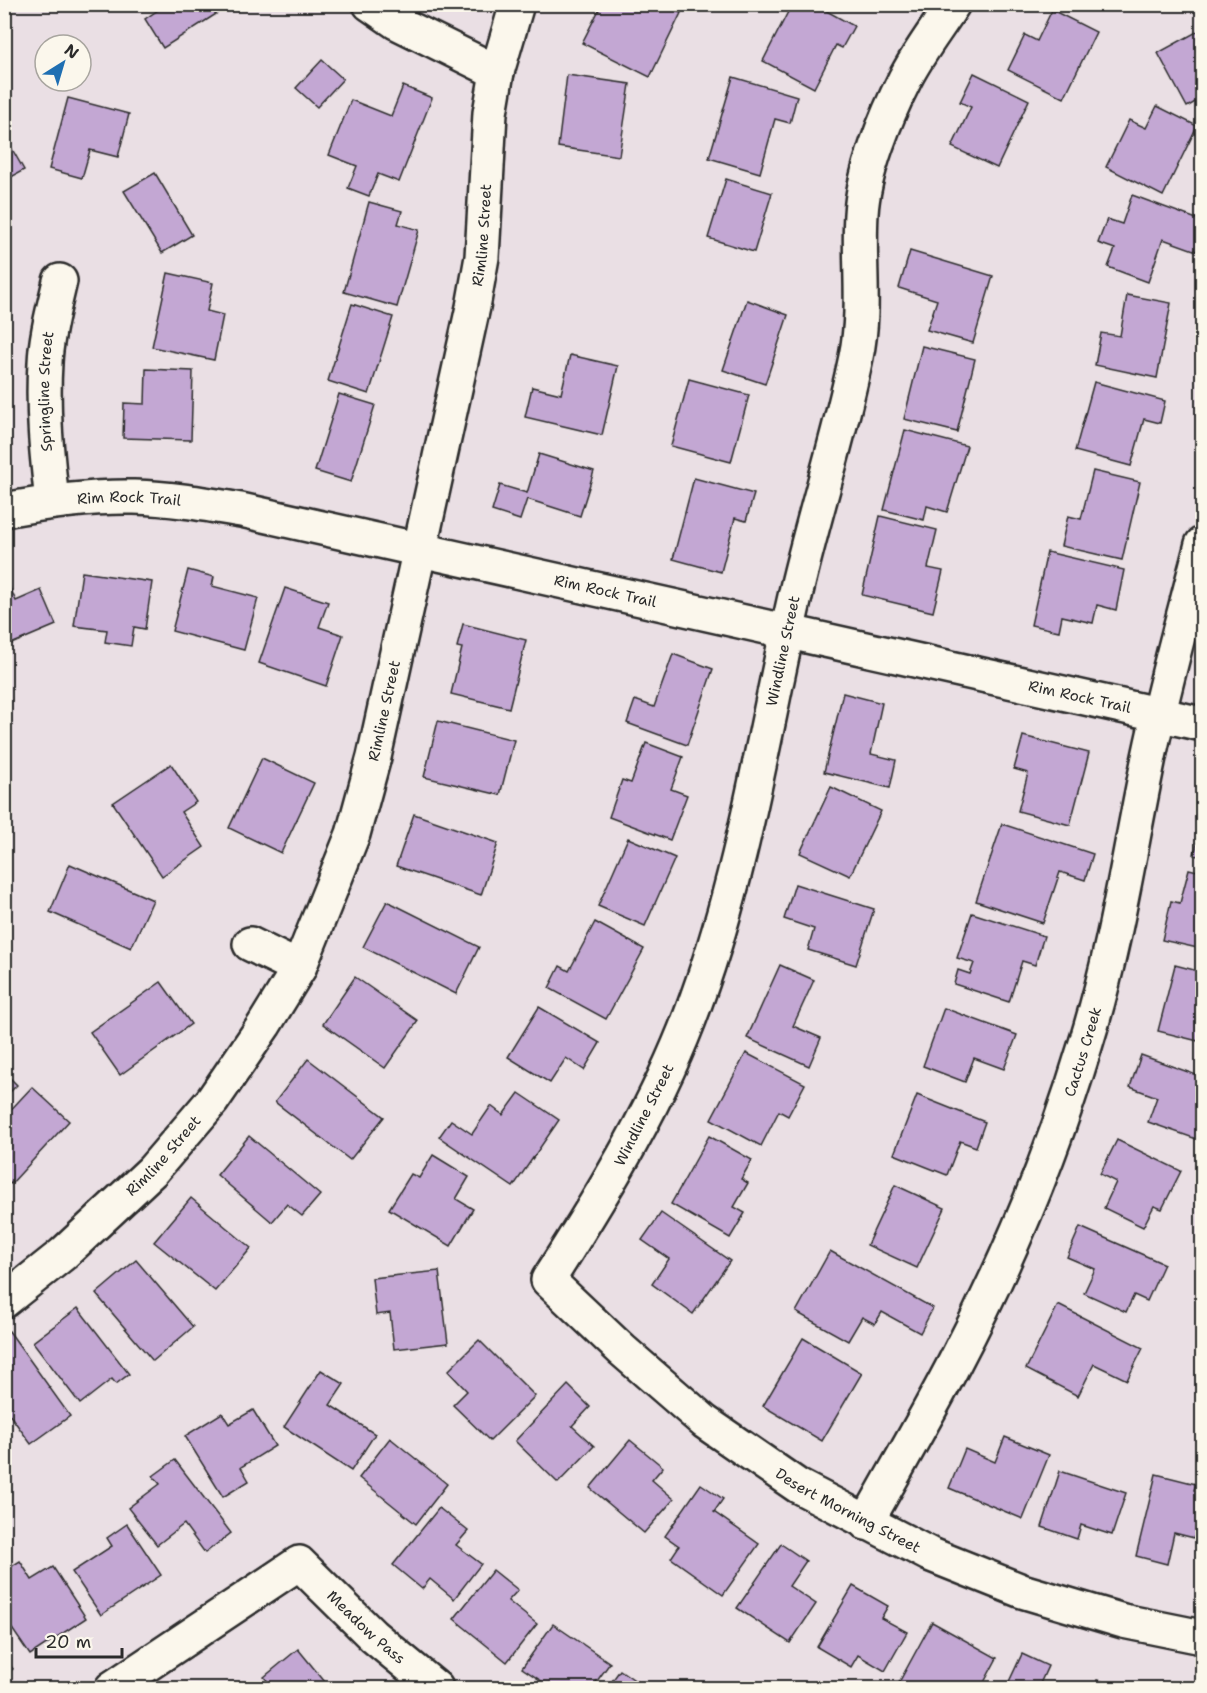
<svg xmlns="http://www.w3.org/2000/svg" width="1207" height="1693" viewBox="0 0 1207 1693" font-family="'Shantell Sans',sans-serif">
	<rect width="100%" height="100%" fill="#eadfe4"/>
	<filter id="ink" filterUnits="userSpaceOnUse"><feTurbulence type="fractalNoise" baseFrequency=".0167" numOctaves="2"/><feDisplacementMap in="SourceGraphic" scale="12" xChannelSelector="R" yChannelSelector="G"/><feConvolveMatrix kernelMatrix="1 2 1 2 8 2 1 2 1" color-interpolation-filters="sRGB"/></filter>
	<g filter="url(#ink)">
		<g fill="#c3a7d3" stroke="#2b2b2b" stroke-width="1.5">
			<path d="M167,4h53l4,5 -61,39 -18,-29z"/>
			<path d="M602,4h62l17,9 -31,64 -68,-34z"/>
			<path d="M792,4h22l40,22 -12,22 -6,-3 -22,43 -51,-27z"/>
			<path d="M1052,10l44,22 -32,66 -56,-28 17,-35 12,6z"/>
			<path d="M1202,29v69l-15,9 -29,-54z"/>
			<path d="M322,60l21,19 -26,28 -21,-19z"/>
			<path d="M974,73l55,27 -32,68 -45,-21 19,-40 -11,-5z"/>
			<path d="M567,75l63,9 -11,72 -61,-9z"/>
			<path d="M733,77l64,19 -7,27 -15,-4 -15,54 -51,-15z"/>
			<path d="M403,86l29,12 -33,84 -21,-8 -9,22 -21,-8 9,-22 -28,-11 22,-55 40,16z"/>
			<path d="M68,98l61,16 -11,43 -28,-7 -8,28 -33,-9z"/>
			<path d="M1157,106l40,20 -34,70 -57,-29 23,-47 17,8z"/>
			<path d="M4,135l20,35 -20,11z"/>
			<path d="M155,173l37,62 -30,18 -38,-62z"/>
			<path d="M726,179l46,14 -18,59 -46,-14z"/>
			<path d="M1132,195l70,26v32l-39,-14 -15,43 -40,-15 7,-18 -17,-6 9,-24 15,5z"/>
			<path d="M369,202l33,9 -4,13 21,6 -22,77 -53,-15z"/>
			<path d="M910,251l83,25 -20,67 -46,-13 10,-30 -38,-12z"/>
			<path d="M168,273l45,10 -6,28 16,4 -9,45 -62,-13z"/>
			<path d="M1127,295l44,8 -14,75 -62,-13 6,-32 19,3z"/>
			<path d="M747,300l41,15 -23,69 -42,-14z"/>
			<path d="M352,304l41,13 -24,77 -41,-13z"/>
			<path d="M922,346l53,13 -18,73 -53,-13z"/>
			<path d="M570,355l48,11 -16,69 -77,-18 7,-30 29,7z"/>
			<path d="M146,369l47,2 -2,69 -68,-2 1,-35 21,1z"/>
			<path d="M689,379l60,16 -18,67 -60,-16z"/>
			<path d="M1094,382l71,19 -5,22 -16,-4 -13,47 -56,-15z"/>
			<path d="M339,394l36,11 -24,77 -36,-11z"/>
			<path d="M905,430l62,16 -20,66 -20,-6 -3,14 -40,-10z"/>
			<path d="M539,454l55,17 -14,45 -53,-17 -7,21 -28,-9 8,-26 27,8z"/>
			<path d="M1093,471l47,11 -18,78 -61,-14 7,-30 13,3z"/>
			<path d="M694,478l60,16 -8,27 -11,-3 -14,54 -48,-13z"/>
			<path d="M880,516l57,14 -9,38 15,3 -10,41 -71,-17z"/>
			<path d="M1047,552l77,18 -8,40 -19,-5 -4,18 -31,-7 -3,15 -28,-6z"/>
			<path d="M188,570l26,7 -2,9 46,12 -14,52 -72,-19z"/>
			<path d="M82,572l70,10 -7,47 -11,-2 -3,19 -26,-4 2,-12 -33,-4z"/>
			<path d="M4,575l12,26 25,-11 15,35 -52,22z"/>
			<path d="M285,588l43,14 -9,25 24,8 -17,51 -67,-23z"/>
			<path d="M463,624l63,16 -17,68 -58,-14 11,-46 -5,-1z"/>
			<path d="M673,654l40,15 -26,76 -60,-22 8,-23 19,7z"/>
			<path d="M843,693l39,10 -11,51 25,6 -6,28 -66,-16z"/>
			<path d="M438,721l76,19 -14,55 -76,-18z"/>
			<path d="M1023,736l66,17 -19,72 -52,-14 10,-38 -14,-4z"/>
			<path d="M646,743l37,14 -12,32 16,6 -17,45 -61,-23 13,-37 9,3z"/>
			<path d="M262,758l52,25 -33,70 -52,-25z"/>
			<path d="M171,764l25,38 -15,10 23,35 -42,29 -49,-73z"/>
			<path d="M831,787l50,24 -31,65 -50,-23z"/>
			<path d="M414,814l84,29 -17,52 -85,-29z"/>
			<path d="M1202,822v35l-8,-2z"/>
			<path d="M1002,824l91,30 -8,26 -25,-8 -17,51 -67,-22z"/>
			<path d="M628,838l47,20 -30,68 -47,-20z"/>
			<path d="M70,864l83,36 -22,48 -81,-36z"/>
			<path d="M1189,869l13,3v77l-40,-9 9,-39 9,2z"/>
			<path d="M795,884l79,25 -18,56 -48,-15 6,-21 -30,-10z"/>
			<path d="M387,901l92,46 -23,47 -93,-47z"/>
			<path d="M972,913l72,23 -9,29 -13,-4 -13,41 -55,-18 4,-14 12,4 4,-11 -17,-5z"/>
			<path d="M595,922l49,27 -38,70 -57,-31 11,-22 9,5z"/>
			<path d="M780,965l34,15 -21,46 28,12 -12,28 -62,-28z"/>
			<path d="M1175,965l27,7v70l-44,-11z"/>
			<path d="M355,977l63,44 -33,47 -62,-44z"/>
			<path d="M161,982l30,42 -71,51 -30,-43z"/>
			<path d="M539,1007l61,36 -16,27 -18,-12 -16,25 -42,-26z"/>
			<path d="M944,1008l73,27 -13,34 -30,-11 -9,24 -42,-16z"/>
			<path d="M746,1053l59,31 -17,32 -9,-5 -18,35 -50,-27z"/>
			<path d="M1141,1055l61,22v64l-54,-19 9,-25 -27,-10z"/>
			<path d="M308,1059l76,58 -34,43 -75,-58z"/>
			<path d="M4,1072l13,13 -13,13z"/>
			<path d="M32,1087l37,34 -58,63 -7,-6v-61z"/>
			<path d="M519,1093l40,27 -46,67 -74,-50 12,-17 21,14 19,-28 12,9z"/>
			<path d="M917,1095l68,27 -9,25 -16,-6 -13,34 -53,-21z"/>
			<path d="M249,1136l71,59 -18,21 -15,-12 -15,18 -55,-47z"/>
			<path d="M709,1136l43,24 -11,19 7,4 -14,24 11,6 -15,25 -59,-34z"/>
			<path d="M1117,1140l64,31 -19,38 -8,-3 -11,21 -39,-19 12,-26 -16,-8z"/>
			<path d="M433,1155l36,22 -13,22 17,10 -22,37 -62,-37 22,-35 8,4z"/>
			<path d="M895,1185l50,23 -28,60 -50,-23z"/>
			<path d="M191,1198l60,50 -36,43 -61,-49z"/>
			<path d="M661,1213l69,48 -37,53 -41,-30 17,-25 -27,-19z"/>
			<path d="M1080,1227l84,37 -17,37 -13,-6 -8,17 -42,-19 11,-24 -28,-12z"/>
			<path d="M830,1251l103,57 -13,25 -38,-21 -7,12 -13,-7 -14,24 -52,-29z"/>
			<path d="M136,1260l57,67 -40,34 -57,-67z"/>
			<path d="M439,1271l9,72 -54,6 -4,-36 -14,2 -4,-37z"/>
			<path d="M1058,1305l85,43 -16,32 -33,-16 -16,32 -52,-27z"/>
			<path d="M78,1308l51,66 -13,10 -4,-5 -32,25 -47,-62z"/>
			<path d="M9,1331l61,85 -39,28 -27,-37v-73z"/>
			<path d="M803,1338l59,35 -40,68 -59,-35z"/>
			<path d="M479,1340l56,56 -45,45 -37,-36 14,-14 -19,-20z"/>
			<path d="M321,1370l23,14 -14,21 45,29 -24,37 -67,-44z"/>
			<path d="M568,1385l22,22 -18,19 22,20 -36,37 -43,-42z"/>
			<path d="M253,1410l22,36 -34,21 8,14 -26,16 -38,-61 37,-23 7,11z"/>
			<path d="M1005,1437l44,18 -26,64 -74,-31 16,-39 30,13z"/>
			<path d="M390,1438l57,46 -31,40 -57,-46z"/>
			<path d="M630,1440l33,27 -11,13 22,19 -30,34 -54,-45z"/>
			<path d="M175,1460l56,73 -26,20 -21,-29 -27,21 -29,-37 32,-24 -7,-8z"/>
			<path d="M1060,1471l66,22 -14,42 -31,-10 -4,14 -35,-12z"/>
			<path d="M1156,1474l40,10 -2,6 8,2v48l-28,-7 -7,31 -31,-8z"/>
			<path d="M701,1484l22,15 -9,13 45,32 -36,51 -52,-37 8,-12 -14,-10z"/>
			<path d="M439,1508l29,23 -12,14 25,19 -27,35 -24,-20 -8,10 -29,-24z"/>
			<path d="M127,1524l34,51 -60,40 -29,-43 40,-26 -5,-8z"/>
			<path d="M781,1544l25,17 -17,25 27,18 -26,39 -53,-35z"/>
			<path d="M20,1561l12,19 21,-13 33,51 -56,37 -26,-38v-46z"/>
			<path d="M493,1570l25,20 -10,11 29,23 -30,38 -53,-43z"/>
			<path d="M853,1586l35,20 -7,12 26,14 -22,39 -27,-16 -7,12 -34,-20z"/>
			<path d="M932,1622l65,36 -16,30h-85z"/>
			<path d="M553,1624l57,39 -18,25h-40l-30,-20z"/>
			<path d="M298,1649l32,39h-56l-10,-11z"/>
			<path d="M1022,1654l26,12 -10,22h-32z"/>
			<path d="M4,1658l9,11 -9,7z"/>
			<path d="M620,1670l26,18h-39z"/>
			<path d="M1097,1680l25,7 -1,1h-26z"/>
		</g>
		<g fill="none" stroke-linecap="round" stroke-linejoin="round">
			<defs>
				<g id="minor">
					<path d="M370,4l26,18 101,50"/>
					<path id="s1" d="M953,4c-16,25 -35,49 -48,75 -19,37 -42,94 -44,135 -3,48 5,96 -5,143 -16,78 -41,154 -59,231 -32,137 -52,277 -100,410 -35,100 -92,193 -149,282l74,70 83,72 93,64 131,68 93,37 101,30 79,16"/>
					<path id="s2" d="M52,502c-5,-46 -10,-92 -7,-139 1,-28 9,-55 15,-82"/>
					<path d="M250,944l49,24"/>
					<path id="s3" d="M4,1301l59,-47 89,-83 60,-70 52,-76 35,-57 54,-134 21,-77 99,-450 9,-50 8,-144 7,-41 20,-68"/>
					<path id="s4" d="M866,1523c30,-54 61,-107 89,-161 53,-101 98,-209 131,-319 29,-93 43,-190 63,-286 15,-72 35,-142 53,-213"/>
					<path id="s5" d="M112,1688l187,-125 74,73 63,52"/>
				</g>
				<g id="tertiary">
					<path id="s6" d="M4,510c43,-8 87,-14 130,-13 36,1 71,7 107,13l961,214"/>
				</g>
			</defs>
			<use href="#minor" stroke="#2b2b2b" stroke-width="38"/>
			<use href="#tertiary" stroke="#2b2b2b" stroke-width="38"/>
			<use href="#minor" stroke="#fbf7ec" stroke-width="33"/>
			<use href="#tertiary" stroke="#fbf7ec" stroke-width="33"/>
		</g>
	</g>
	<g text-anchor="middle" dominant-baseline="central" stroke-width="4.5" stroke-linejoin="round" paint-order="stroke">
		<g font-size="15" fill="#2b2b2b" stroke="#fbf7ec">
			<text stroke="none"><textPath href="#s3" startOffset="1206">Rimline Street</textPath></text>
			<text stroke="none"><textPath href="#s2" startOffset="111">Springline Street</textPath></text>
			<text stroke="none"><textPath href="#s6" startOffset="126">Rim Rock Trail</textPath></text>
			<text stroke="none"><textPath href="#s6" startOffset="612">Rim Rock Trail</textPath></text>
			<text transform="translate(783 651) rotate(-78)">Windline Street</text>
			<text stroke="none"><textPath href="#s6" startOffset="1098">Rim Rock Trail</textPath></text>
			<text stroke="none"><textPath href="#s3" startOffset="720">Rimline Street</textPath></text>
			<text stroke="none"><textPath href="#s4" startOffset="520">Cactus Creek</textPath></text>
			<text transform="translate(644 1115) rotate(-63)">Windline Street</text>
			<text stroke="none"><textPath href="#s3" startOffset="216">Rimline Street</textPath></text>
			<text stroke="none"><textPath href="#s1" startOffset="1736">Desert Morning Street</textPath></text>
			<text stroke="none"><textPath href="#s5" startOffset="318">Meadow Pass</textPath></text>
		</g>
	</g>
	<rect width="1207" height="1693" fill="none" stroke="#fbf7ec" stroke-width="24"/>
	<rect x="12" y="12" width="1183" height="1669" fill="none" stroke="#2b2b2b" stroke-width="2" filter="url(#ink)"/>
	<g transform="translate(63 63) rotate(37)"><circle r="28" fill="#fbf7ec" stroke="#a8a59f" stroke-width="1.5"/>
	<path d="M0-4.5L10 22L0 15L-10 22Z" fill="#1f6fb2"/>
	<text y="-9" font-size="16" font-weight="bold" text-anchor="middle" fill="#2b2b2b">N</text>
	</g>
	<path d="M36 1648v9h86v-9" fill="none" stroke="#2b2b2b" stroke-width="3"/>
	<text x="45" y="1648" font-size="18" fill="#2b2b2b" stroke="#fbf7ec" stroke-width="4.5" paint-order="stroke">20 m</text>
</svg>
